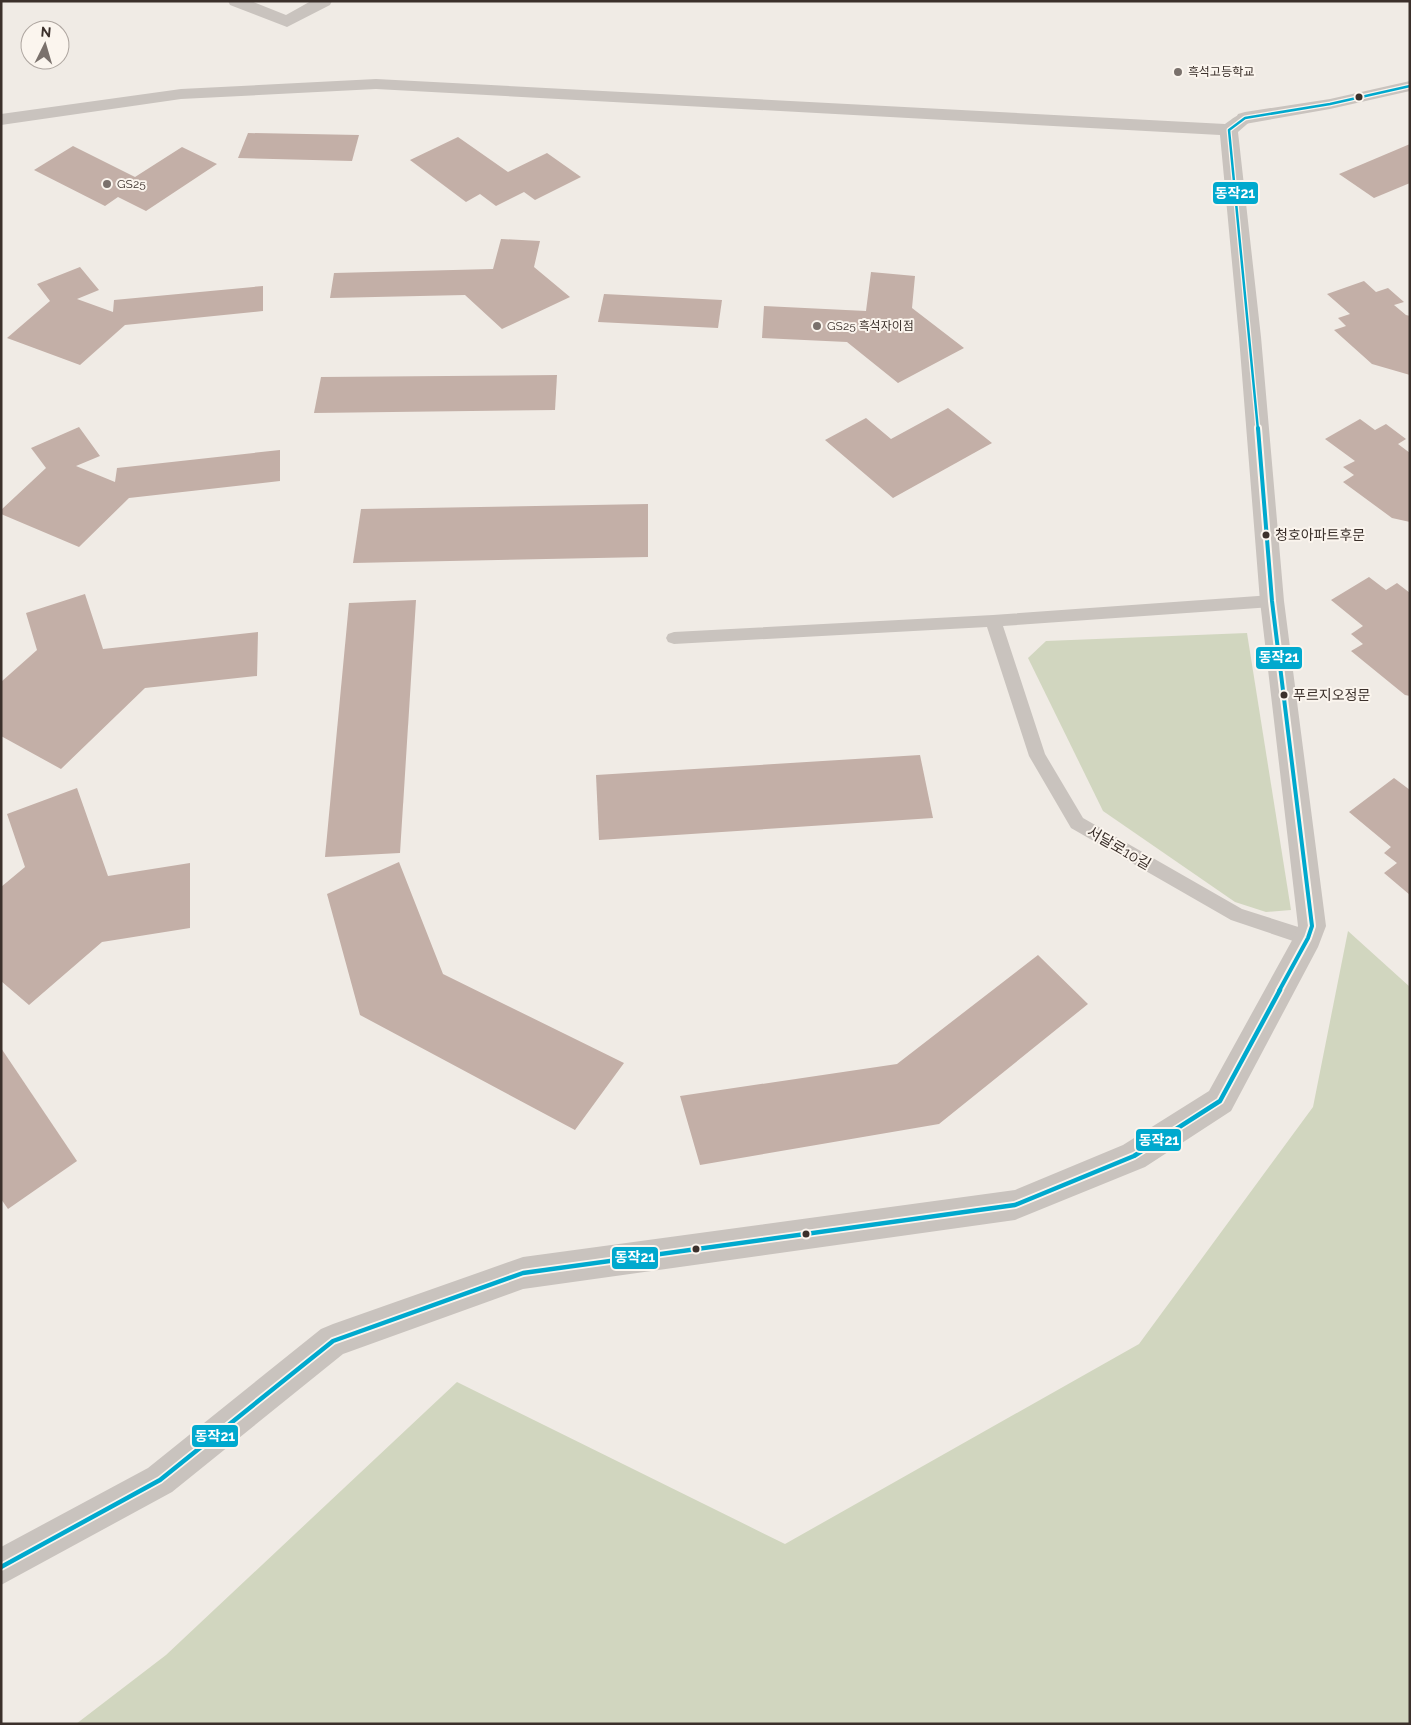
<svg xmlns="http://www.w3.org/2000/svg" width="1411" height="1725" viewBox="0 0 1411 1725" font-family="Raleway,'Noto Sans KR',sans-serif">
	<rect width="100%" height="100%" fill="#f0ebe5"/>
	<g fill="#d1d6bf">
		<path d="M1247,633l44,277 -25,2 -31,-10 -132,-91 -75,-153 18,-17z"/>
		<path d="M1348,931l62,56v737h-1334l90,-69 291,-273 328,162 354,-200 174,-237z"/>
	</g>
	<g fill="#c3afa7">
		<path d="M248,133l111,2 -7,26 -114,-3z"/>
		<path d="M458,137l50,35 39,-19 34,24 -46,23 -11,-8 -28,14 -16,-12 -14,8 -56,-42z"/>
		<path d="M1410,144v39l-36,15 -35,-24z"/>
		<path d="M73,146l62,31 47,-30 35,17 -71,47 -28,-14 -13,9 -71,-36z"/>
		<path d="M501,239l39,2 -6,26 36,30 -68,32 -37,-34 -135,3 4,-25 159,-4z"/>
		<path d="M80,267l19,23 -22,9 36,13 1,-12 149,-14v25l-138,14 -45,40 -73,-27 43,-37 -13,-17z"/>
		<path d="M871,272l44,4 -3,32 52,40 -66,35 -51,-41 -85,-4 2,-32 102,5z"/>
		<path d="M1364,281l12,11 12,-4 16,14 -10,3 12,10 4,1v59l-38,-11 -38,-34 12,-4 -8,-8 12,-4 -23,-20z"/>
		<path d="M604,294l118,6 -4,28 -120,-6z"/>
		<path d="M557,375l-2,35 -241,3 7,-36z"/>
		<path d="M948,408l44,35 -99,55 -68,-58 41,-22 25,21z"/>
		<path d="M1360,419l15,11 11,-6 20,15 -8,5 12,9v69l-18,-4 -49,-36 11,-7 -11,-8 12,-6 -30,-22z"/>
		<path d="M79,427l21,29 -24,10 39,16 2,-14 163,-18v31l-151,17 -50,49 -78,-33v-4l45,-42 -15,-20z"/>
		<path d="M648,504v53l-295,6 8,-54z"/>
		<path d="M1369,577l17,13 11,-7 13,10v103l-5,-1 -54,-44 12,-7 -12,-10 12,-8 -32,-26z"/>
		<path d="M85,594l18,55 155,-17 -1,44 -112,12 -84,81 -60,-33v-54l36,-32 -11,-37z"/>
		<path d="M416,600l-16,253 -75,4 24,-254z"/>
		<path d="M920,755l13,63 -334,22 -3,-65z"/>
		<path d="M1394,778l16,12v105l-26,-22 13,-10 -13,-10 7,-6 -42,-35z"/>
		<path d="M77,788l31,88 82,-13v65l-88,14 -73,63 -28,-24v-94l24,-20 -18,-53z"/>
		<path d="M399,862l44,112 181,89 -49,67 -215,-115 -33,-121z"/>
		<path d="M1038,955l50,49 -149,120 -239,41 -20,-69 217,-32z"/>
		<path d="M1,1048l76,113 -69,48 -7,-10z"/>
	</g>
	<g fill="none" stroke-linecap="round" stroke-linejoin="round">
		<path fill="#c9c3be" fill-rule="evenodd" d="M1272,595l5,2 3,4 -3,4 -5,2 -269,19 42,128 38,64 159,91 72,23 3,6 -3,6 -6,2 -77,-26 -160,-92 -42,-72 -42,-129 -313,17 -6,-2 -2,-4 2,-4 6,-2 319,-17z"/>
		<g fill="#c9c3be" fill-rule="evenodd">
			<path d="M228,1h23l35,14 25,-14h21l-2,4 -43,22 -57,-22z"/>
			<path d="M376,79l849,45c9,-6 15,-13 27,-10l2,4 -16,14 23,205 23,264 42,325 -8,21 -87,164 -86,56 -130,53 -492,69 -180,65 -171,138 -171,93v-38l147,-79 173,-139 12,-5 190,-67 492,-67 108,-45 86,-54 86,-156 3,-9 -38,-325 -21,-264 -19,-202 -844,-46 -195,10 -180,26v-11l180,-25z"/>
		</g>
		<path fill="#c9c3be" fill-rule="evenodd" d="M1410,81v10l-80,18 -85,15 -7,-2 -2,-4 2,-4 7,-2 85,-13z"/>
		<defs>
			<path id="bus-1-far2" d="M1258,430l-29,-300 16,-12 85,-14 80,-18"/>
			<path id="bus-1-far1" d="M1258,428l14,173 40,325 -4,12 -29,53"/>
			<path id="bus-1" d="M1,1567l159,-87 173,-139 190,-68 492,-68 119,-49 86,-55 60,-111"/>
		</defs>
		<use href="#bus-1-far2" stroke="#fbf5ee" stroke-width="5"/>
		<use href="#bus-1-far1" stroke="#fbf5ee" stroke-width="8"/>
		<use href="#bus-1" stroke="#fbf5ee" stroke-width="8"/>
		<use href="#bus-1-far2" stroke="#00a9ce" stroke-width="2.5"/>
		<use href="#bus-1-far1" stroke="#00a9ce" stroke-width="4"/>
		<use href="#bus-1" stroke="#00a9ce" stroke-width="4.5"/>
	</g>
	<g fill="#7a716c" stroke="#fbf5ee" stroke-width="2">
		<circle cx="1178" cy="72" r="5"/>
		<circle cx="107" cy="184" r="5"/>
		<circle cx="817" cy="326" r="5"/>
	</g>
	<g fill="#3b302b" stroke="#fbf5ee" stroke-width="2">
		<circle cx="1359" cy="97" r="4.5"/>
		<circle cx="1266" cy="535" r="4.5"/>
		<circle cx="1284" cy="695" r="4.5"/>
		<circle cx="806" cy="1234" r="4.5"/>
		<circle cx="696" cy="1249" r="4.5"/>
	</g>
	<g text-anchor="middle" dominant-baseline="central" stroke-width="4" stroke-linejoin="round" paint-order="stroke">
		<g font-size="12" fill="#3b302b" stroke="#fbf5ee" text-anchor="start">
			<text x="1188" y="72">흑석고등학교</text>
			<text x="117" y="184">GS25</text>
			<text x="827" y="326">GS25 흑석자이점</text>
		</g>
		<g font-size="14" fill="#3b302b" stroke="#fbf5ee" text-anchor="start">
			<text x="1275" y="535">청호아파트후문</text>
			<text x="1293" y="695">푸르지오정문</text>
		</g>
		<g font-size="15" fill="#3b302b" stroke="#fbf5ee">
			<text transform="translate(1119 848) rotate(30)">서달로10길</text>
		</g>
	</g>
	<g stroke="#fbf5ee" stroke-width="2">
		<rect x="1212" y="181" width="47" height="24" rx="5" fill="#00a9ce"/>
		<rect x="1255" y="646" width="48" height="24" rx="5" fill="#00a9ce"/>
		<rect x="1135" y="1128" width="47" height="24" rx="5" fill="#00a9ce"/>
		<rect x="611" y="1246" width="48" height="24" rx="5" fill="#00a9ce"/>
		<rect x="191" y="1424" width="48" height="24" rx="5" fill="#00a9ce"/>
	</g>
	<g font-size="14" text-anchor="middle" font-weight="bold" fill="#fff">
		<text x="1235" y="198">동작21</text>
		<text x="1279" y="662">동작21</text>
		<text x="1159" y="1145">동작21</text>
		<text x="635" y="1262">동작21</text>
		<text x="215" y="1441">동작21</text>
	</g>
	<rect width="1411" height="1725" fill="none" stroke="#3b302b" stroke-width="5"/>
	<g transform="translate(45 45) rotate(5)"><circle r="24" fill="#fbf5ee" stroke="#aea6a0"/>
	<path d="M0-4L9 19L0 12L-9 19Z" fill="#7a716c"/>
	<text y="-8" font-size="14" font-weight="bold" text-anchor="middle" fill="#3b302b">N</text>
	</g>
</svg>
